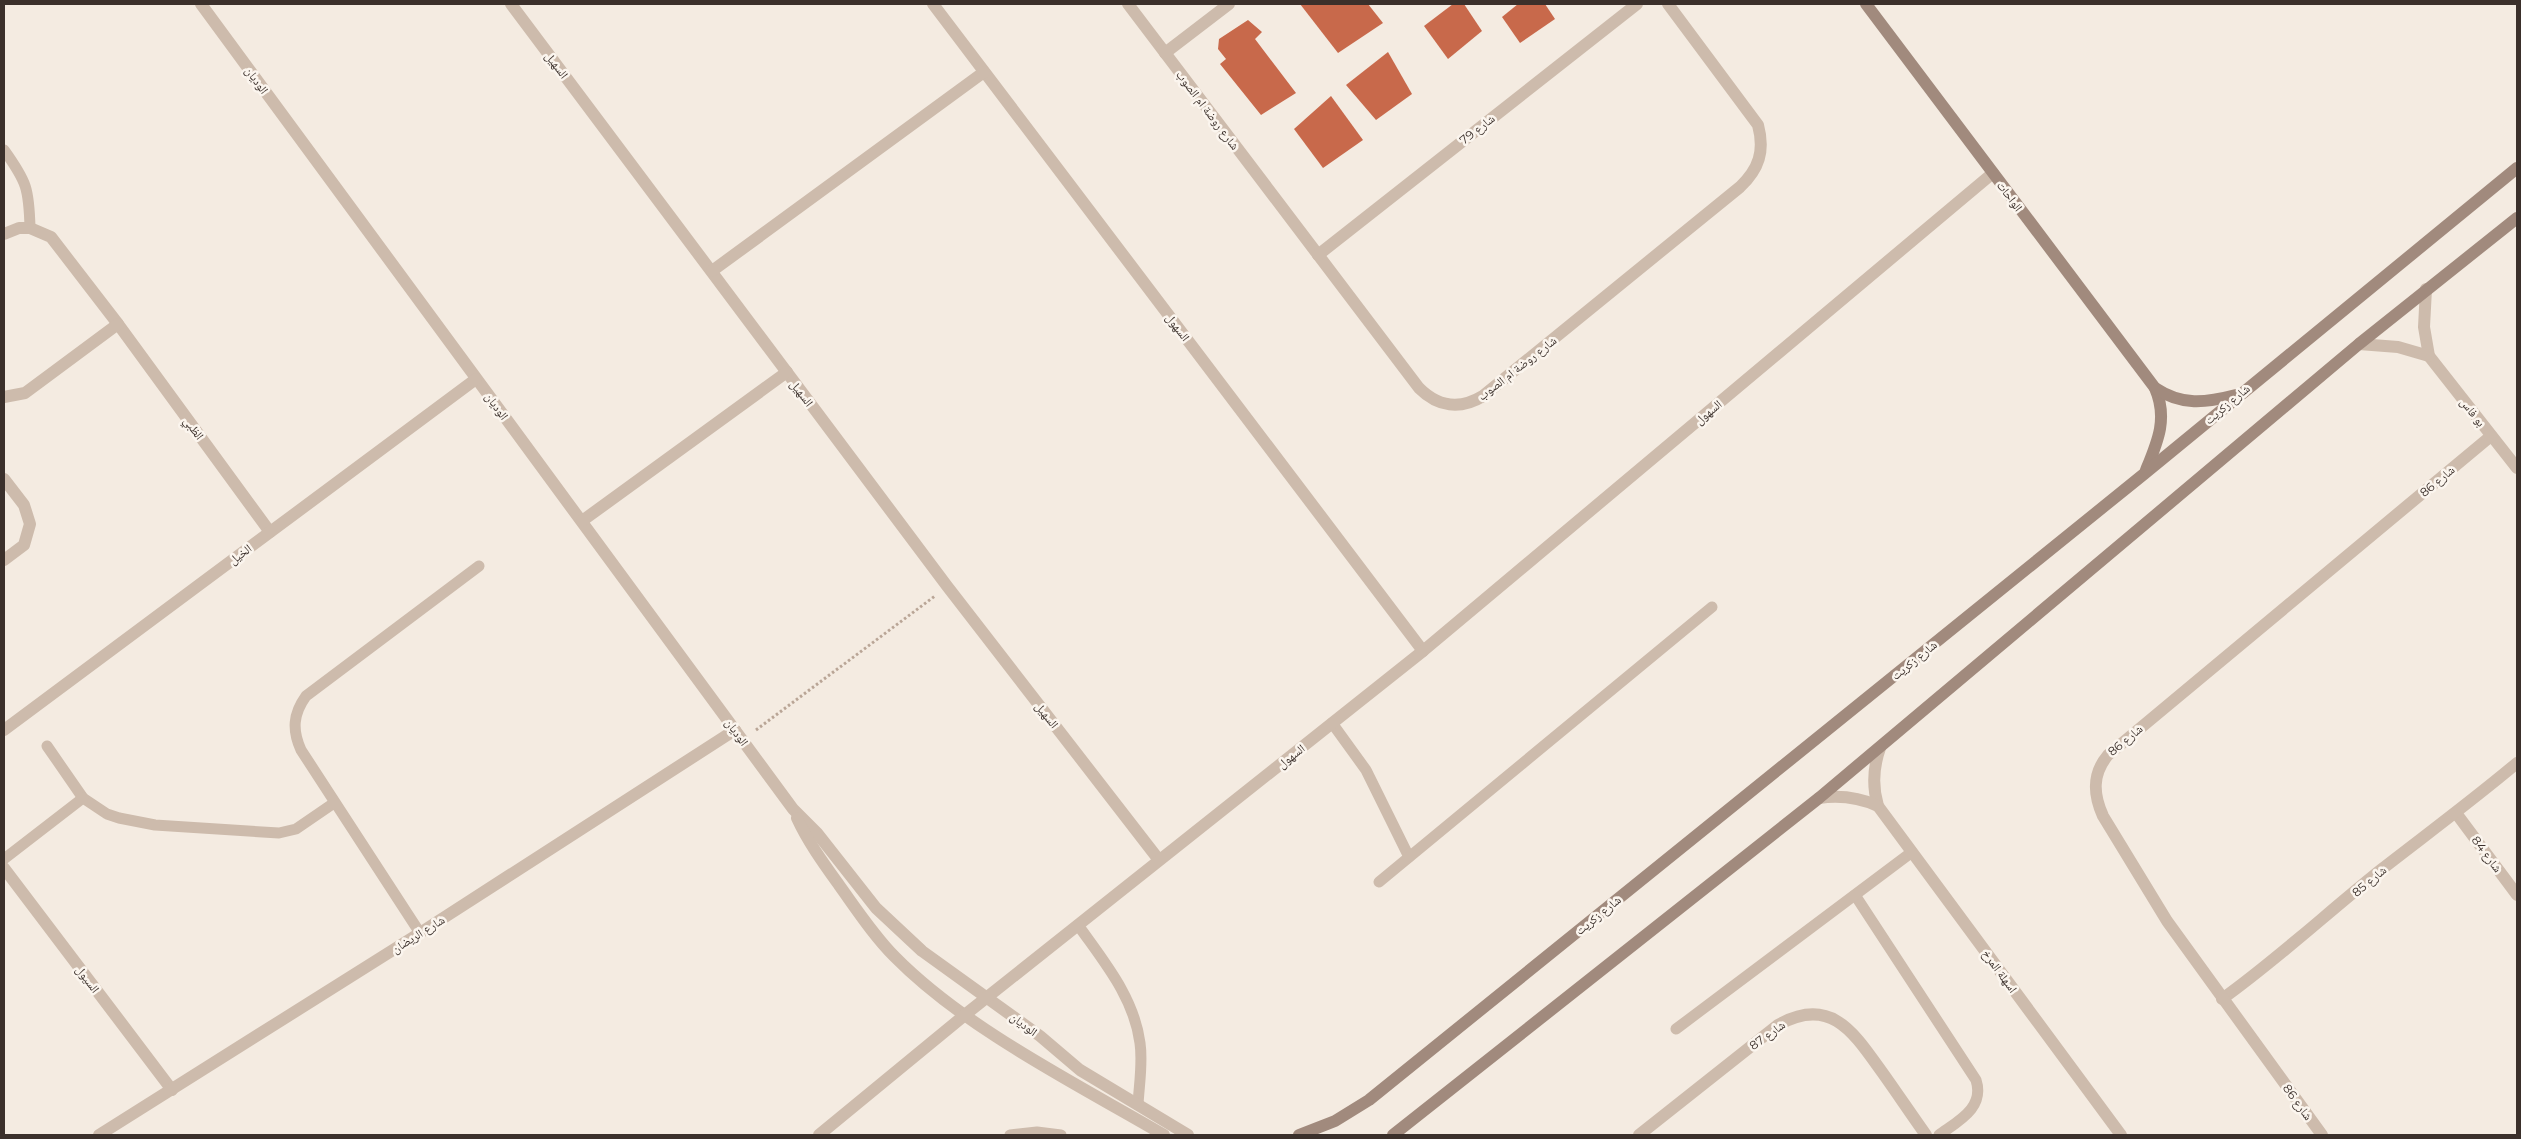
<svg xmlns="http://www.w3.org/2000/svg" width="2521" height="1139" viewBox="0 0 2521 1139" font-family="Montserrat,'Noto Naskh Arabic',sans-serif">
	<rect width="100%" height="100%" fill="#f4ebe1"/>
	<g fill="#c8694b">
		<path d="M1300,4h68l15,19 -45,30z"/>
		<path d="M1453,4h11l18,27 -34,28 -24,-33z"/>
		<path d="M1518,4h27l10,15 -35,24 -18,-26z"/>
		<path d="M1248,20l14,12 -7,7 41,54 -35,22 -41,-51 6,-5 -8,-10 1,-10z"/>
		<path d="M1388,52l24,42 -36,26 -30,-35z"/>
		<path d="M1331,96l32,44 -40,28 -29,-39z"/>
	</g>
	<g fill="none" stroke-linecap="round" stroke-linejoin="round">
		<path stroke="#b9a596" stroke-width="3" stroke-dasharray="2.5 2.5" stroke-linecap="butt" d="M756,730l179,-134"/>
		<g stroke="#cdbbac" stroke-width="11">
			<path d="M4,150c23,32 25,39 26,78"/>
			<path d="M1332,723l34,47 43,87"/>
			<path d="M47,746l36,52 24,16 12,4 36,7 124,8 17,-4 38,-26"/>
			<path d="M4,859l79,-61"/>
			<path d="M1379,882l333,-275"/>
			<path d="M1855,895l121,185c9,28 -18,41 -37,55"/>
			<path d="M1078,925c26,37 56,72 62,118 3,20 -1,42 -2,62"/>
			<path d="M420,933l-119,-183c-9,-20 -8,-36 5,-54l173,-130"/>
			<path d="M1676,1029l236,-177"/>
			<path d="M1010,1135l27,-3 24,3"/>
		</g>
		<g stroke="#cdbbac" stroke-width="12">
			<path d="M201,4l592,805 24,24 59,75 46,43 118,85 40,34 108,65"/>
			<path d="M511,4l436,582 212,274"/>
			<path d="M933,4l490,647"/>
			<path d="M1128,4l291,384c19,19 41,22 64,8l257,-209c19,-18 25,-36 18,-62l-90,-121"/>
			<path d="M1165,53l64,-49"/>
			<path d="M4,234l15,-6h11l21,9 67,87 152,208"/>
			<path d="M1318,255l319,-251"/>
			<path d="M712,271l272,-199"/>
			<path d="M2426,289l-2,38 5,29 88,112"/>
			<path d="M2359,344l39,3 31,9"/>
			<path d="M4,397l21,-4 93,-69"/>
			<path d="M4,479l20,26 6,19 -6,21 -20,15"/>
			<path d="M582,521l205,-149"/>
			<path d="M4,730l472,-351"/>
			<path d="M1880,748c-7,20 -8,38 -2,58l243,329"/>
			<path d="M1819,798c21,-3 39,-1 59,8"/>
			<path d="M2456,813l61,82"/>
			<path d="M797,818c11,24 27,46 42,67 18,25 35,51 56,72 71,72 182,127 269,178"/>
			<path d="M4,868l168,222"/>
			<path d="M2222,999c57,-41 106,-87 160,-130 45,-35 91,-69 135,-106"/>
			<path d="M99,1135l321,-202 315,-203"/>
			<path d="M819,1135l147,-121 457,-363 570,-478"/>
			<path d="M1639,1135l139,-110c53,-30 76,8 104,47 15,21 29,42 44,63"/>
			<path d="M2322,1135l-155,-214 -64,-105c-10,-22 -11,-42 5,-61l383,-319"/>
		</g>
		<g stroke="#a18a7d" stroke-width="12">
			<path d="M1866,4l289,384c13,30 3,53 -9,82"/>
			<path d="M2155,388c27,18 50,15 81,7"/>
			<path d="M1299,1135l36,-14 34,-21 775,-626 373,-306"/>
			<path d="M1393,1135l426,-337 540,-454 158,-126"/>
		</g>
	</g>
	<g text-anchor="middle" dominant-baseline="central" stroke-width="5" stroke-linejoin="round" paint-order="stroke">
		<g font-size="12" fill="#3b302b" stroke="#fbf5ee">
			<text transform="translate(557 65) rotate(53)">السهيل</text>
			<text transform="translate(257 80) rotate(54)">الوديان</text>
			<text transform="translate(1208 110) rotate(53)">شارع روضة ام الصوب</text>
			<text transform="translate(1477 129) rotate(-38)">شارع 79</text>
			<text transform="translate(2010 196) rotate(53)">الواحات</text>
			<text transform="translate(1178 327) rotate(53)">السهول</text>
			<text transform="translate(1517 368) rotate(-38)">شارع روضة ام الصوب</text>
			<text transform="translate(802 393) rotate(53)">السهيل</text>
			<text transform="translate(2227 404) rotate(-40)">شارع زكريت</text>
			<text transform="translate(497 406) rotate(54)">الوديان</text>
			<text transform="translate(1708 412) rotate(-40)">السهول</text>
			<text transform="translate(2473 412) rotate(52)">بو فاس</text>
			<text transform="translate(194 428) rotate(54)">الظبي</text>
			<text transform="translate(2437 481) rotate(-40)">شارع 86</text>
			<text transform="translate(240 554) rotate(-37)">الخيل</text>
			<text transform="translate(1914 660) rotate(-39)">شارع زكريت</text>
			<text transform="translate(1047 715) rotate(52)">السهيل</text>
			<text transform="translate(737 732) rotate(54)">الوديان</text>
			<text transform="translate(2125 740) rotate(-40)">شارع 86</text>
			<text transform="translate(1291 756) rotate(-38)">السهول</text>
			<text transform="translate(2487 854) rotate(53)">شارع 84</text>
			<text transform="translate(2369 881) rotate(-40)">شارع 85</text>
			<text transform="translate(1598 915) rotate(-39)">شارع زكريت</text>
			<text transform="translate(418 934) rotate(-32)">شارع الريضان</text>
			<text transform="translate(2000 971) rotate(54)">اسهلة المرخ</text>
			<text transform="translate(88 979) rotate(53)">السيول</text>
			<text transform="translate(1024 1024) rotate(37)">الوديان</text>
			<text transform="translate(1767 1035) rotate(-36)">شارع 87</text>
			<text transform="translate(2298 1102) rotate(54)">شارع 86</text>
		</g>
	</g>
	<rect width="2521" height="1139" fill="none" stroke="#3b302b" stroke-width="10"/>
</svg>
